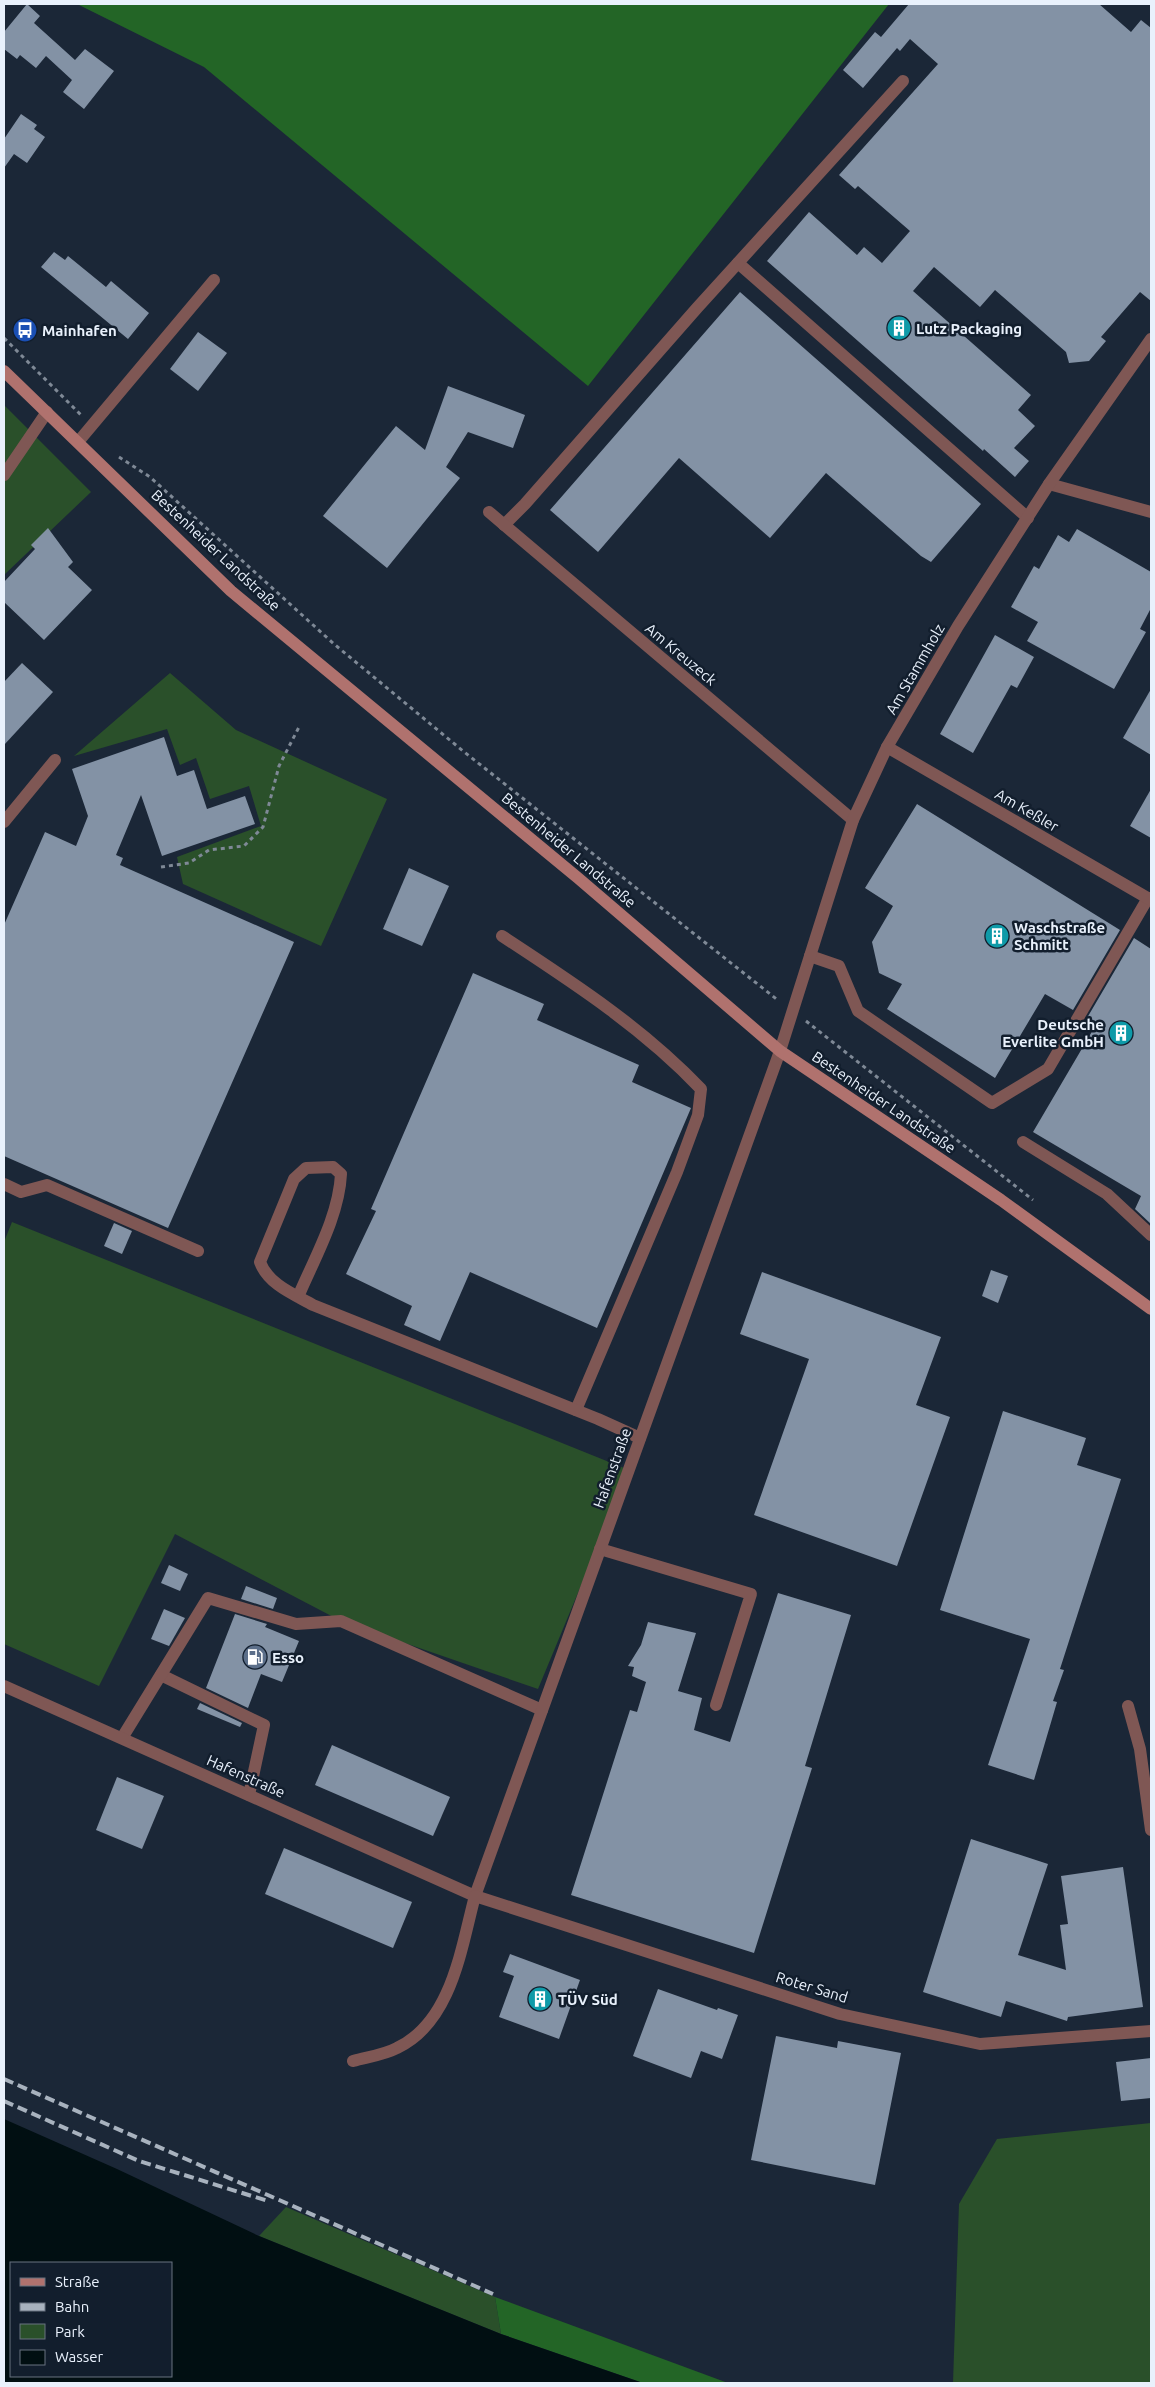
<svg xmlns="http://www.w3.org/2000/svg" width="1155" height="2387" viewBox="0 0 1155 2387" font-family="Ubuntu,sans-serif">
	<rect width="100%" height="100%" fill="#1b2737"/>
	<g fill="#2a502a">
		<path d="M4,405l87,87 -87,83z"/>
		<path d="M170,673l66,57 151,69 -66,147 -138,-62 -6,-27 84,-31 -12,-40 -39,13 -14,-41 -16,7 -13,-36 -93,27z"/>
		<path d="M12,1222l617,248 -91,219 -197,-68 -166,-87 -76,152 -95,-42v-402z"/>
		<path d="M1151,2123v260h-198l6,-179 38,-65z"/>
		<path d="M286,2207l209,90 6,37 -242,-98z"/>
	</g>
	<g fill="#236526">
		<path d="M77,4h812l-301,382 -384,-319z"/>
		<path d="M495,2297l233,86h-85l-142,-49z"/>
	</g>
	<path fill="#010f12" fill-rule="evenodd" d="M4,2119l113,50 142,67 242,98 142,49h-639zM11,2263h160v113h-160z"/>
	<g fill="#8392a5">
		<path d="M27,4l13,12 -6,7 41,37 10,-11 29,22 -30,38 -21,-17 9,-12 -26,-24 -10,12 -16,-13 -3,4 -13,-10v-17z"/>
		<path d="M909,4h190l32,28 10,-12 10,8v273l-11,-9 -39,45 5,4 -17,20 -20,2 -3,-11 -71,-62 -15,17 -46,-40 -21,24 118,104 -13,15 17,16 -21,22 15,13 -14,16 -31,-28 -1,2 -216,-190 42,-49 48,43 7,-8 18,16 28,-32 -52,-45 -3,3 -16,-14 99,-111 -28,-25 -10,12 -3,-3 -34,40 -20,-18 32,-38 6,5z"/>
		<path d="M21,114l16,11 -3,4 11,8 -18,26 -13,-9 -10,14v-29z"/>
		<path d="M54,252l11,8 3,-4 38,31 5,-6 38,32 -21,26 -87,-72z"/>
		<path d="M740,292l241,212 -50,58 -10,-6 -95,-83 -56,65 -91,-80 -81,94 -48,-42z"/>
		<path d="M198,332l29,21 -29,38 -28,-22z"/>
		<path d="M448,386l77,29 -12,33 -45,-16 -22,35 14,11 -73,90 -64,-52 73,-90 29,24z"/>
		<path d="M48,528l25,34 -5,5 24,23 -48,50 -40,-38v-20l31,-33 -4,-4z"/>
		<path d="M1077,529l74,43v36l-11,21 6,3 -32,57 -87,-48 11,-19 -27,-15 23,-41 5,3 19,-34 11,7z"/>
		<path d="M995,635l39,22 -17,31 -6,-3 -38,68 -33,-19z"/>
		<path d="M22,663l31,29 -49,53v-63z"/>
		<path d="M1151,689v66l-28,-17z"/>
		<path d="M164,737l13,39 17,-6 13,39 38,-13 10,28 -93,32 -21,-61 -25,60 7,3 -3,7 174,77 -126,286 -164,-72v-231l41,-93 31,14 12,-30 -16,-47z"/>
		<path d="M1151,789v49l-21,-12z"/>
		<path d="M917,804l203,126 -47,80 -28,-16 -50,84 -108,-69 15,-25 -23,-11 -7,-31 21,-36 -28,-18z"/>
		<path d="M409,868l40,18 -27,60 -39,-17z"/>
		<path d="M1134,938l17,11v275l-16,-15 6,-13 -108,-64 64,-109 -10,-5z"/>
		<path d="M473,973l71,31 -7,16 102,45 -7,17 59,26 -94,220 -127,-56 -30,69 -36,-16 8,-19 -66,-32 30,-63 -5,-2z"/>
		<path d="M114,1223l18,8 -10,23 -18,-8z"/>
		<path d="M991,1270l17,6 -10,27 -16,-7z"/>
		<path d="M762,1272l179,65 -25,68 34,12 -53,149 -143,-51 55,-156 -69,-25z"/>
		<path d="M1003,1411l83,27 -9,27 44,14 -61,190 4,1 -11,31 4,1 -23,78 -46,-15 42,-126 -90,-29z"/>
		<path d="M169,1565l19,9 -8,17 -19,-8z"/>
		<path d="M246,1586l31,12 -4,11 -32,-10z"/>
		<path d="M778,1593l73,22 -46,151 7,2 -58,185 -183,-58 59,-185 7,2 9,-30 -14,-6 2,-9 -6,-1 13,-21 7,-23 48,11 -18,58 24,7 -8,32 36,12z"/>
		<path d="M164,1609l21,9 -16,28 -18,-7z"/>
		<path d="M235,1614l32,10 -2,3 34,14 -17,41 -21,-8 -13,34 -42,-20z"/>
		<path d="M200,1703l42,20 -2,4 -43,-18z"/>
		<path d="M332,1745l118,52 -17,39 -118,-51z"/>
		<path d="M117,1777l47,19 -22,53 -46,-19z"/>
		<path d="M971,1839l77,25 -30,91 48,15 -6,-45 8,-1 -7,-48 62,-9 20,140 -75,10 -1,4 -61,-20 -5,16 -78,-25z"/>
		<path d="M284,1848l128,54 -19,46 -128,-54z"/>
		<path d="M510,1954l70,26 -21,59 -60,-22 15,-41 -11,-4z"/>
		<path d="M658,1989l59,21 1,-2 20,7 -16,44 -21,-8 -10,27 -58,-22z"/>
		<path d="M776,2036l61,12 1,-7 63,12 -26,132 -124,-25z"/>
		<path d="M1151,2058v40l-30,3 -5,-39z"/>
	</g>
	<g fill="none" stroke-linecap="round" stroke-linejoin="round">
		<g stroke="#7f8996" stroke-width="3" stroke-dasharray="4 4" stroke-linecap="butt">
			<path d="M4,338l77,77"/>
			<path d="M119,457l31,20 184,167 129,107 316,250"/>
			<path d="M161,867l28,-4 20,-13 35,-4 19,-19 16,-61 20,-39"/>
			<path d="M806,1021l227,179"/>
		</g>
		<g stroke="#7f5754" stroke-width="12">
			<path d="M738,263l290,255"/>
			<path d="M78,442l136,-162"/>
			<path d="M4,475l43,-63"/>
			<path d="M504,525l21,-21 172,-196 206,-227"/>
			<path d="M4,822l51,-62"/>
			<path d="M502,936c70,46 140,91 199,153l-3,26 -21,57 -101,238"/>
			<path d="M810,956l29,10 19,45 134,92 56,-34 100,-171"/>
			<path d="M1023,1142l84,52 44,41"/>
			<path d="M4,1184l17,8 26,-7 151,66"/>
			<path d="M298,1297c16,-38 41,-81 43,-123l-8,-7 -27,1 -12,11 -34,83c8,22 33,32 53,43l285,114 42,19"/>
			<path d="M600,1549l151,45 -35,111"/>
			<path d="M161,1675l103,50 -15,70"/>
			<path d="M122,1738l86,-140 88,26 45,-3 201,89"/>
		</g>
		<g stroke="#7f5754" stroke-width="12">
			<path d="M1049,484l102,28"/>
			<path d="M489,512l364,308"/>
			<path d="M887,747l264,153"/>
			<path d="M4,1686l471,210 305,-845 73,-231 34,-73 71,-121 91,-142 102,-145"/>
			<path d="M1128,1706l12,43 11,81"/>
			<path d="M353,2061c14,-4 31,-6 44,-13 55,-26 64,-100 78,-152l365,118 140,30 171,-13"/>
		</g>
		<path stroke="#b0726e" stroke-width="12" d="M4,371l227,220 347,287 202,173 221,149 150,109"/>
		<g stroke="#a8b2be" stroke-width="4" stroke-dasharray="10 5" stroke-linecap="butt">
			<path d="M4,2079l489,215"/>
			<path d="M4,2101l135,60 129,40"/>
		</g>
	</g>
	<defs>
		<symbol id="building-disc" viewBox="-11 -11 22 22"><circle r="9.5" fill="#0f9aa8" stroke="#121e2d"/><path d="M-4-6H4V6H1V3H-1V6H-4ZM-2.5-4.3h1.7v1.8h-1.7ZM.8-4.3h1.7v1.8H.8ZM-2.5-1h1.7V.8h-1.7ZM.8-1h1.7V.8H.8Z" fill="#fff"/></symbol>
		<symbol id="bus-disc" viewBox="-11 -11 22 22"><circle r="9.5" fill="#1a4fb4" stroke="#121e2d"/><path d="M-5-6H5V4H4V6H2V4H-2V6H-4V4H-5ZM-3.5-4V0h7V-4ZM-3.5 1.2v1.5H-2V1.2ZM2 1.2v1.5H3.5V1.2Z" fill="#fff"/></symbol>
		<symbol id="fuel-disc" viewBox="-11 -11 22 22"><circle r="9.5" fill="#5c6f8a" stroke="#121e2d"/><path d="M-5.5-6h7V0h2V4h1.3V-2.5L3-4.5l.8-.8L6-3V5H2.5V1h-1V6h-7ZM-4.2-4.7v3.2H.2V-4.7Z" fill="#fff"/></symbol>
	</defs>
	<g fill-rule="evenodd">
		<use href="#building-disc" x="885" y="314" width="28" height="28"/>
		<use href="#bus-disc" x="11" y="316" width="28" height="28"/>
		<use href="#building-disc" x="983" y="922" width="28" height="28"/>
		<use href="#building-disc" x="1107" y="1019" width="28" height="28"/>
		<use href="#fuel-disc" x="241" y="1643" width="28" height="28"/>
		<use href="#building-disc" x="526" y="1985" width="28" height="28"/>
	</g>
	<g text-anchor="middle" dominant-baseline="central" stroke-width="5" stroke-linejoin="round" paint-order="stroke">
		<g font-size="15" font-weight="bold" fill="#e9f1fc" stroke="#121e2d" text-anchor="start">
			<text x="916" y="328">Lutz Packaging</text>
			<text x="42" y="330">Mainhafen</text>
			<text x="1014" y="927">Waschstraße<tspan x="1014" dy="17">Schmitt</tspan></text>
			<text x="1104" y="1024" text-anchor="end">Deutsche<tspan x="1104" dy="17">Everlite GmbH</tspan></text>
			<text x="272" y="1657">Esso</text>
			<text x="558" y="1999">TÜV Süd</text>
		</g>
		<g font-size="15" fill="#e9f1fc" stroke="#121e2d">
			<text transform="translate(216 550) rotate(43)">Bestenheider Landstraße</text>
			<text transform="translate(681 654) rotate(40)">Am Kreuzeck</text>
			<text transform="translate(915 669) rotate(-60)">Am Stammholz</text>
			<text transform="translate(1027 810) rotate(30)">Am Keßler</text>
			<text transform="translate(569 850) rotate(40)">Bestenheider Landstraße</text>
			<text transform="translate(884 1102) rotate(34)">Bestenheider Landstraße</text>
			<text transform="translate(612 1468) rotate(-70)">Hafenstraße</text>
			<text transform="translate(246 1776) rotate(24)">Hafenstraße</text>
			<text transform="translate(812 1987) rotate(17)">Roter Sand</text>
		</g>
	</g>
	<rect width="1155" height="2387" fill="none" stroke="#e9f1fc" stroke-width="10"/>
	<rect x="10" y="2262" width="162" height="115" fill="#121e2d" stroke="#687280"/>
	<rect x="20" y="2278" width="25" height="8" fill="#b0726e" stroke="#687280"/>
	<text x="55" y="2287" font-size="15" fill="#e9f1fc">Straße</text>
	<rect x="20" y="2303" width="25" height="8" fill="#a8b2be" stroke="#687280"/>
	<text x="55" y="2312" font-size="15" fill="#e9f1fc">Bahn</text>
	<rect x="20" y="2324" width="25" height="15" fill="#2a502a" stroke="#687280"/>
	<text x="55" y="2337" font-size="15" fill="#e9f1fc">Park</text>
	<rect x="20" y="2350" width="25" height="15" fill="#010f12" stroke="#687280"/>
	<text x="55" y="2362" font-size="15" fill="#e9f1fc">Wasser</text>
</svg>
